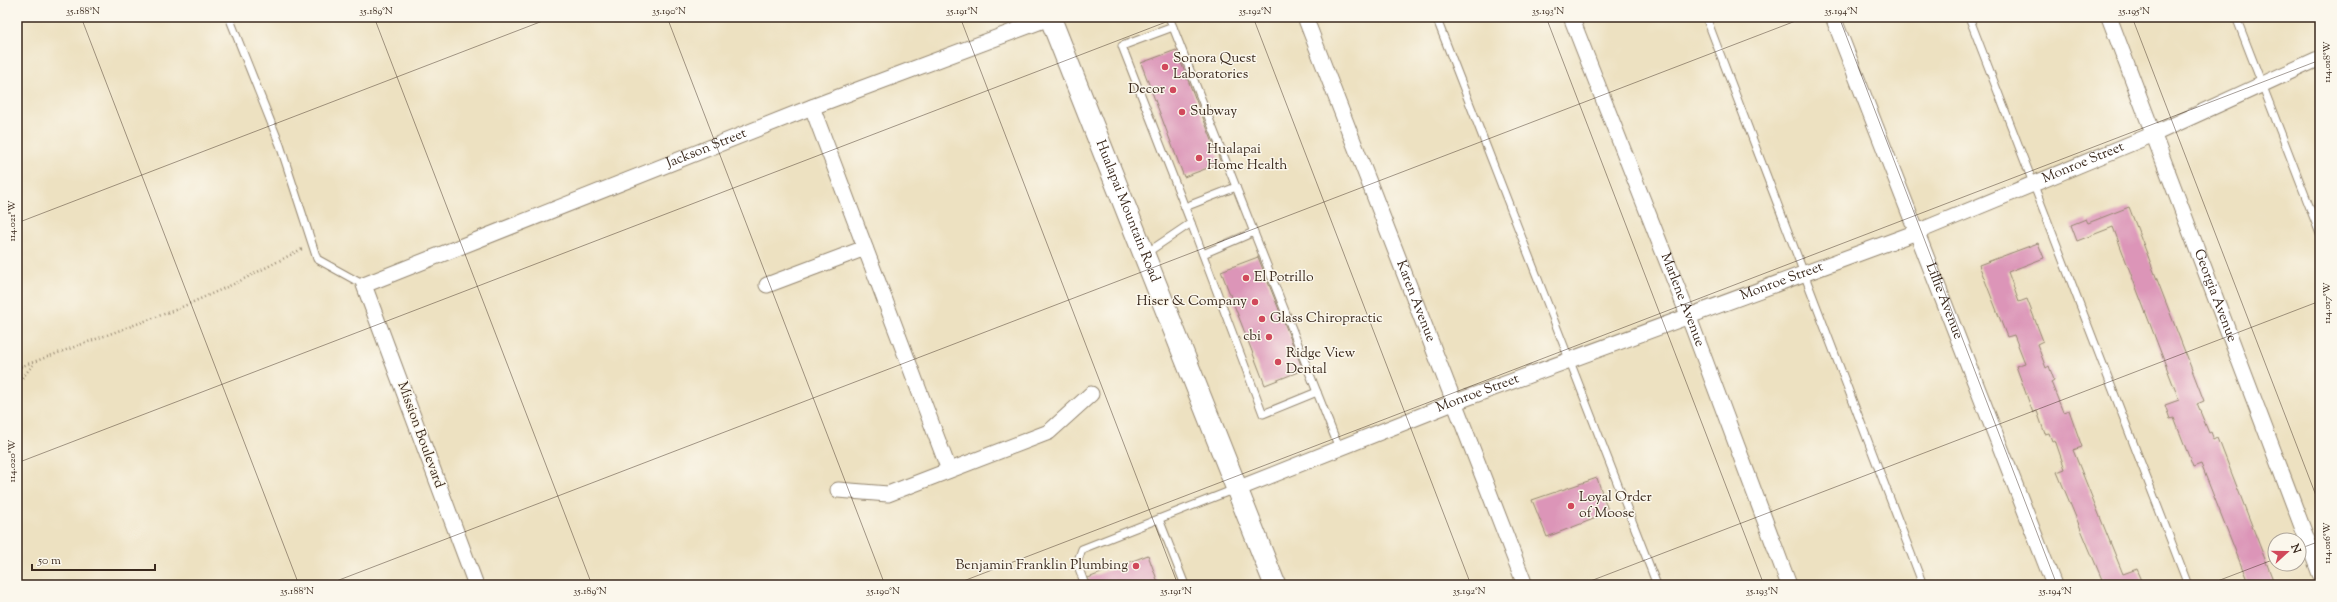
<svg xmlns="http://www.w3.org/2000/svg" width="2337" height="602" viewBox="0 0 2337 602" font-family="'Sorts Mill Goudy',serif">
	<rect width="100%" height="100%" fill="#fbf7ec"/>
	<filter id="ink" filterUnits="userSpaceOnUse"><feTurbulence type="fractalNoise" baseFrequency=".025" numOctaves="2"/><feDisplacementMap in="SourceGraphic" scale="8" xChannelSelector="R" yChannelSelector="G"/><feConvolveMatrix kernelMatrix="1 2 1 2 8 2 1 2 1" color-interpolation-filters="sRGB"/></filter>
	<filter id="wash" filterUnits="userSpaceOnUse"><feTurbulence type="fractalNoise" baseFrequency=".012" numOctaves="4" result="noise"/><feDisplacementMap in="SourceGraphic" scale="16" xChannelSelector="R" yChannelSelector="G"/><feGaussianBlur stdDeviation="0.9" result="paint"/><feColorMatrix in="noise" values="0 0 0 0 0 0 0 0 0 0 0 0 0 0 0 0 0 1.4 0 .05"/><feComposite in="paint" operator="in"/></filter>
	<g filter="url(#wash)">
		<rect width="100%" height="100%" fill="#ede1c1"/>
		<g id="blocks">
			<g fill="#dc95b8">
				<path d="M1176,50l45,113 -37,14 -43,-114z"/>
				<path d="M2129,207l75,194 -7,3 12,29 2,-1 3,8 4,-2 57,147h-26l-48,-121 -8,3 -19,-49 -4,1 -5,-14 14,-5 -66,-173 -36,14 -6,-16 15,-6 2,4z"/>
				<path d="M2038,243l6,15 -36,14 11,30 8,-3 16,42 -6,3 9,24 3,-2 5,14 -3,2 12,30 6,-2 13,37 -9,3 50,124 14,-5 7,16h-46l5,-3 -46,-110 8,-3 -10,-29 -3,1 -3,-8 -4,1 -8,-23 -4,2 -17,-47 9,-3 -11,-28 -7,2 -28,-72z"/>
				<path d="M1258,257l45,113 -38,15 -44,-114z"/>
				<path d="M1597,478l12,35 -62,24 -15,-37z"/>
				<path d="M1148,555l11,30h-69l-2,-7z"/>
			</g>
		</g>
	</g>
	<g filter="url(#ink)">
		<use href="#blocks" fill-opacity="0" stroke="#948670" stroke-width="1"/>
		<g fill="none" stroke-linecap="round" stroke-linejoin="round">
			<defs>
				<g id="service">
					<path d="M229,17l51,128 37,114 47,26"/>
					<path d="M1169,17l170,431"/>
					<path d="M1436,17l221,568"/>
					<path d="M1706,17l217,568"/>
					<path d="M1969,17l219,568"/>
					<path d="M2236,17l84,217"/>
					<path d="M1185,207l51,-20"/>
					<path d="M1191,223l72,191 54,-22"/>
					<path d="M1145,254l46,-31 -69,-177 51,-19"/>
					<path d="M1203,254l51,-22"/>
					<path d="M1159,519l26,66"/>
					<path d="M1085,585l-8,-22 5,-14 153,-60"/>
				</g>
				<g id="minor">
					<path id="s1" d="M1305,17l220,568"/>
					<path id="s2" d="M1571,17l117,298 101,270"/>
					<path id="s3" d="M1833,17l221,568"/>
					<path id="s4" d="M2109,17l211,557"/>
					<path d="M812,107l137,363"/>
					<path d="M767,285l98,-37"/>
					<path id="s5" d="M1237,489l216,-86 464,-171 237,-98 166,-76"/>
					<path d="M838,490l50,4 161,-62 42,-38"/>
					<path id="s6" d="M476,585l-112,-300 448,-178 240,-90"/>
				</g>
				<g id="secondary">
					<path id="s7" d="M1050,17l225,568"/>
				</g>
			</defs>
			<use href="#service" stroke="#948670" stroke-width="9"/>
			<use href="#minor" stroke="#948670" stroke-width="17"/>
			<use href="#secondary" stroke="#948670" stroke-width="23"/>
			<g stroke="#948670" stroke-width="2.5" stroke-dasharray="1 3" stroke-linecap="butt">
				<path d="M17,368l158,-58 61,-27 66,-34"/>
				<path d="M17,384l16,-19"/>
			</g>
			<use href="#service" stroke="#fff" stroke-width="7"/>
			<use href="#minor" stroke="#fff" stroke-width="15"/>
			<use href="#secondary" stroke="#fff" stroke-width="21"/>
		</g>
	</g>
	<path fill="none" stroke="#3b2a1e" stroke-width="1" stroke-opacity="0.45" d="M81,17l218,568M374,17l218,568M667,17l218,568M960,17l218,568M1253,17l218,568M1546,17l218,568M1839,17l218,568M2132,17l188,489M17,223l536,-206M17,463l1162,-446M2299,549l21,-8M326,585l1480,-568M953,585l1367,-525M1580,585l740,-284M2207,585l68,-26"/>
	<g fill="#d1495b" stroke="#fbf7ec" stroke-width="1.5">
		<circle cx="1165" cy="67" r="4"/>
		<circle cx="1173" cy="90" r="4"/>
		<circle cx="1182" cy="112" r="4"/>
		<circle cx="1199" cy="158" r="4"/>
		<circle cx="1246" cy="278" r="4"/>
		<circle cx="1255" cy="302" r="4"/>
		<circle cx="1262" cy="319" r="4"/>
		<circle cx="1269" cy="337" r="4"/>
		<circle cx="1278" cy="362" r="4"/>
		<circle cx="1571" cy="506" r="4"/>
		<circle cx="1136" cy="566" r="4"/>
	</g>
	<g text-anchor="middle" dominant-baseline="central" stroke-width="3" stroke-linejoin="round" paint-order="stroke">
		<g font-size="14" fill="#3b2a1e" stroke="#fbf7ec" text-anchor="start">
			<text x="1173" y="59">Sonora Quest<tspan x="1173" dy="16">Laboratories</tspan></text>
			<text x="1165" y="90" text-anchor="end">Decor</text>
			<text x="1190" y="112">Subway</text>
			<text x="1207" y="150">Hualapai<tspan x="1207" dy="16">Home Health</tspan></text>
			<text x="1254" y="278">El Potrillo</text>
			<text x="1247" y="302" text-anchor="end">Hiser &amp; Company</text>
			<text x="1270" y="319">Glass Chiropractic</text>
			<text x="1261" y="337" text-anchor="end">cbi</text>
			<text x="1286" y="354">Ridge View<tspan x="1286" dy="16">Dental</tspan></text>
			<text x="1579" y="498">Loyal Order<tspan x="1579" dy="16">of Moose</tspan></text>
			<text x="1128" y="566" text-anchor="end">Benjamin Franklin Plumbing</text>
		</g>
		<g font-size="14" fill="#3b2a1e" stroke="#fbf7ec">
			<text stroke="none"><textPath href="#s6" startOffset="689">Jackson Street</textPath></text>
			<text stroke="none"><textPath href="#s5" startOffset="907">Monroe Street</textPath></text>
			<text stroke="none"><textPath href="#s7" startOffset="209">Hualapai Mountain Road</textPath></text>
			<text stroke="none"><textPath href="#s5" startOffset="583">Monroe Street</textPath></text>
			<text stroke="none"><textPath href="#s4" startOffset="298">Georgia Avenue</textPath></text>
			<text stroke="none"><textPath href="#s2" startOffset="304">Marlene Avenue</textPath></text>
			<text stroke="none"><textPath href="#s1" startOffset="305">Karen Avenue</textPath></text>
			<text stroke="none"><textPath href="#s3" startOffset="305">Lillie Avenue</textPath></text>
			<text stroke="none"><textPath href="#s5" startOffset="259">Monroe Street</textPath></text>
			<text transform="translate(420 435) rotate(70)">Mission Boulevard</text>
		</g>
	</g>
	<rect width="2337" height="602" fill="none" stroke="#fbf7ec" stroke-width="44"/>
	<g transform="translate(2287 552) rotate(69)"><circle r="19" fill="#fbf7ec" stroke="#aea59a"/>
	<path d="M0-3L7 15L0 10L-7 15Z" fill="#d1495b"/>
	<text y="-6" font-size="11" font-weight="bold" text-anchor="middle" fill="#3b2a1e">N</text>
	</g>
	<path d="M32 564v6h123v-6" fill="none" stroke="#3b2a1e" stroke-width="2"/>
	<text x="38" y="564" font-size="12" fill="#3b2a1e" stroke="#fbf7ec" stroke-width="3" paint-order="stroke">50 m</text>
	<rect x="22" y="22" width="2293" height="558" fill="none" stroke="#3b2a1e" stroke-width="1.5"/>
	<g font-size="10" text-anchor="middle" fill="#3b2a1e">
		<text x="83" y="14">35.188°N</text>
		<text x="376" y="14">35.189°N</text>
		<text x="669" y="14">35.190°N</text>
		<text x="962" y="14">35.191°N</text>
		<text x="1255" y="14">35.192°N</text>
		<text x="1548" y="14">35.193°N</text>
		<text x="1841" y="14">35.194°N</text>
		<text x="2134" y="14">35.195°N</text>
		<text transform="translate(2326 62) rotate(-90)" y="4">114.018°W</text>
		<text transform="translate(11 221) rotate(-90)" y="4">114.021°W</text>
		<text transform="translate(2326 303) rotate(-90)" y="4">114.017°W</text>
		<text transform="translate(11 461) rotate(-90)" y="4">114.020°W</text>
		<text transform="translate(2326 543) rotate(-90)" y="4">114.016°W</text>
		<text x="297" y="594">35.188°N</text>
		<text x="590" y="594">35.189°N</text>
		<text x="883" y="594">35.190°N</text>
		<text x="1176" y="594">35.191°N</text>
		<text x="1469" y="594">35.192°N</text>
		<text x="1762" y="594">35.193°N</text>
		<text x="2055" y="594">35.194°N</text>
	</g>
</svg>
